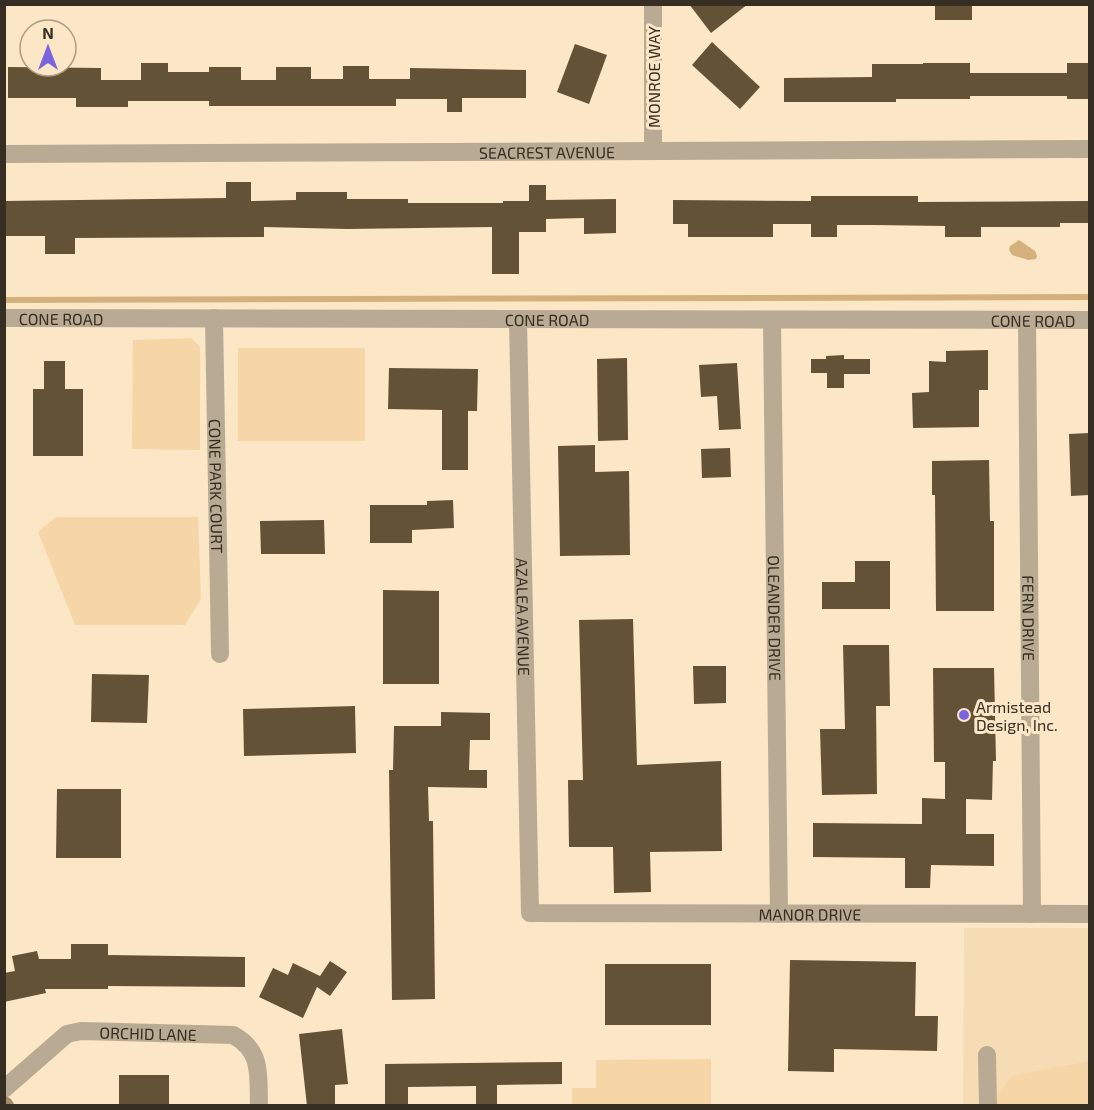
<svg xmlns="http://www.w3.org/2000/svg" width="1094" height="1110" viewBox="0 0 1094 1110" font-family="'Exo 2',sans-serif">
	<rect width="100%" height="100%" fill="#fbe6c6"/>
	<path fill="#f5dcb5" d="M964,928h125v177l-126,1z"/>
	<g fill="#f6d6a6">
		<path d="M191,338l9,9v103l-68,-1 1,-109z"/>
		<rect x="238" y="348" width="127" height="93"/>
		<path d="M56,517h142l3,82 -16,26h-110l-37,-93z"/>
		<path d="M711,1059v46h-139v-17h24v-28z"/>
		<path d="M1089,1061v44h-92v-9l14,-20z"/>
	</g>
	<path fill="#d4b17c" d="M1019,240l16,11 2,5 -1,3 -8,1 -16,-5 -3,-5 1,-4z"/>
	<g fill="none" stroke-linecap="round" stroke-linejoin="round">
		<path stroke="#d4b17c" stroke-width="6" d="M4,300l1086,-3"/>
	</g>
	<g fill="#645236">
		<path d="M689,4h59l-37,29z"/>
		<rect x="935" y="4" width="37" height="16"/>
		<path d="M712,42l48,45 -20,22 -48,-44z"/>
		<path d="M575,44l32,11 -18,49 -32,-12z"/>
		<path d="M141,63h27v9h41v-5h32v13h35v-13h35v12h32v-13h26v13h41v-11l116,2v28h-64v14h-15v-13h-51v7h-187v-5h-81v6h-52v-9h-68v-31l93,1v12h40z"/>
		<path d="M923,63h47v10h97v-10h22v36h-22v-3h-97v3h-74v3h-112v-24l88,-1v-13h51z"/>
		<path d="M226,182h25v19l45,-1v-8h51v7h61v4h95v-2h26v-16h17v15l70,-1v34l-32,1v-16l-38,1v13h-27v42h-27v-47l-145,2 -83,-2v10l-189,1v16h-30v-18h-41v-35l222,-3z"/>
		<path d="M811,196h107v6l171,-1v22h-29v4h-79v10h-36v-11l-72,-1h-36v12h-26v-13h-38v13h-85v-13h-15v-24l138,1z"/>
		<path d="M988,350v40h-9v37l-66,1 -1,-35 17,-1v-31l17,1v-11z"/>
		<path d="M844,355v4h26v15h-26v14h-17v-15h-16v-14h15v-3z"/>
		<path d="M627,358l1,82 -30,1 -1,-82z"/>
		<path d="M44,361h21v28h18v67h-50v-67h11z"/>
		<path d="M737,363l4,66 -22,1 -2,-34 -16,1 -2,-32z"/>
		<path d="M389,368l89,1 -1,42h-9v59h-26v-60l-54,-1z"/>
		<path d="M1089,433v62l-18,1 -2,-62z"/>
		<path d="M595,445v27l34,-1 1,84 -70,1 -2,-110z"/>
		<path d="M730,448l1,29 -29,1 -1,-29z"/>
		<path d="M989,460l1,61h4v90h-58l-1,-116h-3v-34z"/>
		<path d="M453,500l1,28 -42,2v13h-42v-38h57v-4z"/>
		<path d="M324,520l1,34h-64l-1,-33z"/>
		<path d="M855,561h35v48h-68v-27h33z"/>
		<path d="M383,590l56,1v93h-56z"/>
		<path d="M633,619l4,146 84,-4 1,90 -72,1 1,40 -37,1 -1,-46h-44l-1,-67h15l-4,-160z"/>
		<path d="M843,645h46l1,61h-14l1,88 -55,1 -2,-66h25z"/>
		<path d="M693,666h33v37l-32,1z"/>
		<path d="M933,668h61l2,93h-3l-1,39 -26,-1v35h28v32l-63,-1 -1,23h-25v-30l-92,-1v-34l109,1v-26l23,1v-37h-11z"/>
		<path d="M92,674l57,1 -2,48 -56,-1z"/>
		<path d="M355,706l1,47 -112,3 -1,-47z"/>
		<path d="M441,712l49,1v27h-20l-1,30h18v18l-59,-1 1,34h4l2,178 -43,1 -3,-230h4l1,-44h47z"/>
		<path d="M57,789h64v69h-65z"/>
		<path d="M71,944h37v11l137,2v30l-137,-1v3h-63l1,4 -42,9v-29l11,-2 -3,-15 25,-5 2,8h32z"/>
		<path d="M790,960l126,2 -1,54h23l-1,35 -103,-2v23l-46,-1z"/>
		<path d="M330,961l17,11 -17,24 -13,-9 -14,31 -44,-21 14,-29 15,7 5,-12 27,13z"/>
		<rect x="605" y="964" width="106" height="61"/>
		<path d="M342,1029l6,55 -13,1v21h-28l-8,-72z"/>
		<path d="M562,1062v22l-65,1v21h-21v-20l-68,1v19h-23v-42z"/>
		<rect x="119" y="1075" width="50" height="31"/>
	</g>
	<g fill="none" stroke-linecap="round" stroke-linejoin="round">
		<g stroke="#b9aa93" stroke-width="18">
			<path d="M653,150v-146"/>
			<path id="s1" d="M4,154l1086,-5"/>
			<path id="s2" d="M214,318l6,336"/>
			<path id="s3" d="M518,320l12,593 560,1"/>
			<path id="s4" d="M772,321l7,593"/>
			<path id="s5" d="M1027,321l5,593"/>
			<path d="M987,1055l1,51"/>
			<path id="s6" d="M4,1089l63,-55 14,-3 152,4c30,16 25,41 26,71"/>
		</g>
		<path stroke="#b9aa93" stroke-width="18" id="s7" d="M4,318l1086,2"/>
		<path stroke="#a18b69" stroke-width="18" d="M4,1105l1,1"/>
	</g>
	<circle fill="#7963de" stroke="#fbe6c6" stroke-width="2" cx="964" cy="715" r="6"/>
	<g text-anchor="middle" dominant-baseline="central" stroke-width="6" stroke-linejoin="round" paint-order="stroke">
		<g font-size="16" fill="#362e22" stroke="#fbe6c6">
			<text transform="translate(653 77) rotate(-90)">MONROE WAY</text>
			<text stroke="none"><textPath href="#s1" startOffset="543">SEACREST AVENUE</textPath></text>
			<text stroke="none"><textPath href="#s7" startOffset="57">CONE ROAD</textPath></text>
			<text stroke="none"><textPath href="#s7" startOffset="543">CONE ROAD</textPath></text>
			<text stroke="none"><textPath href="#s7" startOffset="1029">CONE ROAD</textPath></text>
			<text stroke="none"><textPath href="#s2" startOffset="168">CONE PARK COURT</textPath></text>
			<text stroke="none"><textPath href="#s3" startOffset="297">AZALEA AVENUE</textPath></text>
			<text stroke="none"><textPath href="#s4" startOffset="297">OLEANDER DRIVE</textPath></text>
			<text stroke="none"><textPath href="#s5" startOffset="297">FERN DRIVE</textPath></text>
			<text stroke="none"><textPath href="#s3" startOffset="873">MANOR DRIVE</textPath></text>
			<text stroke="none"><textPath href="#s6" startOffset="165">ORCHID LANE</textPath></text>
		</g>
		<g font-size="16" fill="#362e22" stroke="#fbe6c6" text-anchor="start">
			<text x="976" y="706">Armistead<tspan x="976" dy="18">Design, Inc.</tspan></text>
		</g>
	</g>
	<rect width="1094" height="1110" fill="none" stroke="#362e22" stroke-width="12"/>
	<g transform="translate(48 48)"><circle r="28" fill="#fbe6c6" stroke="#ac9c84" stroke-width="1.5"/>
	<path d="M0-4.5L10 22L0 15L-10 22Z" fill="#7963de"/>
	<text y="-9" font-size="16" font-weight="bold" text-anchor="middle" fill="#362e22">N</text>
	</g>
</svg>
